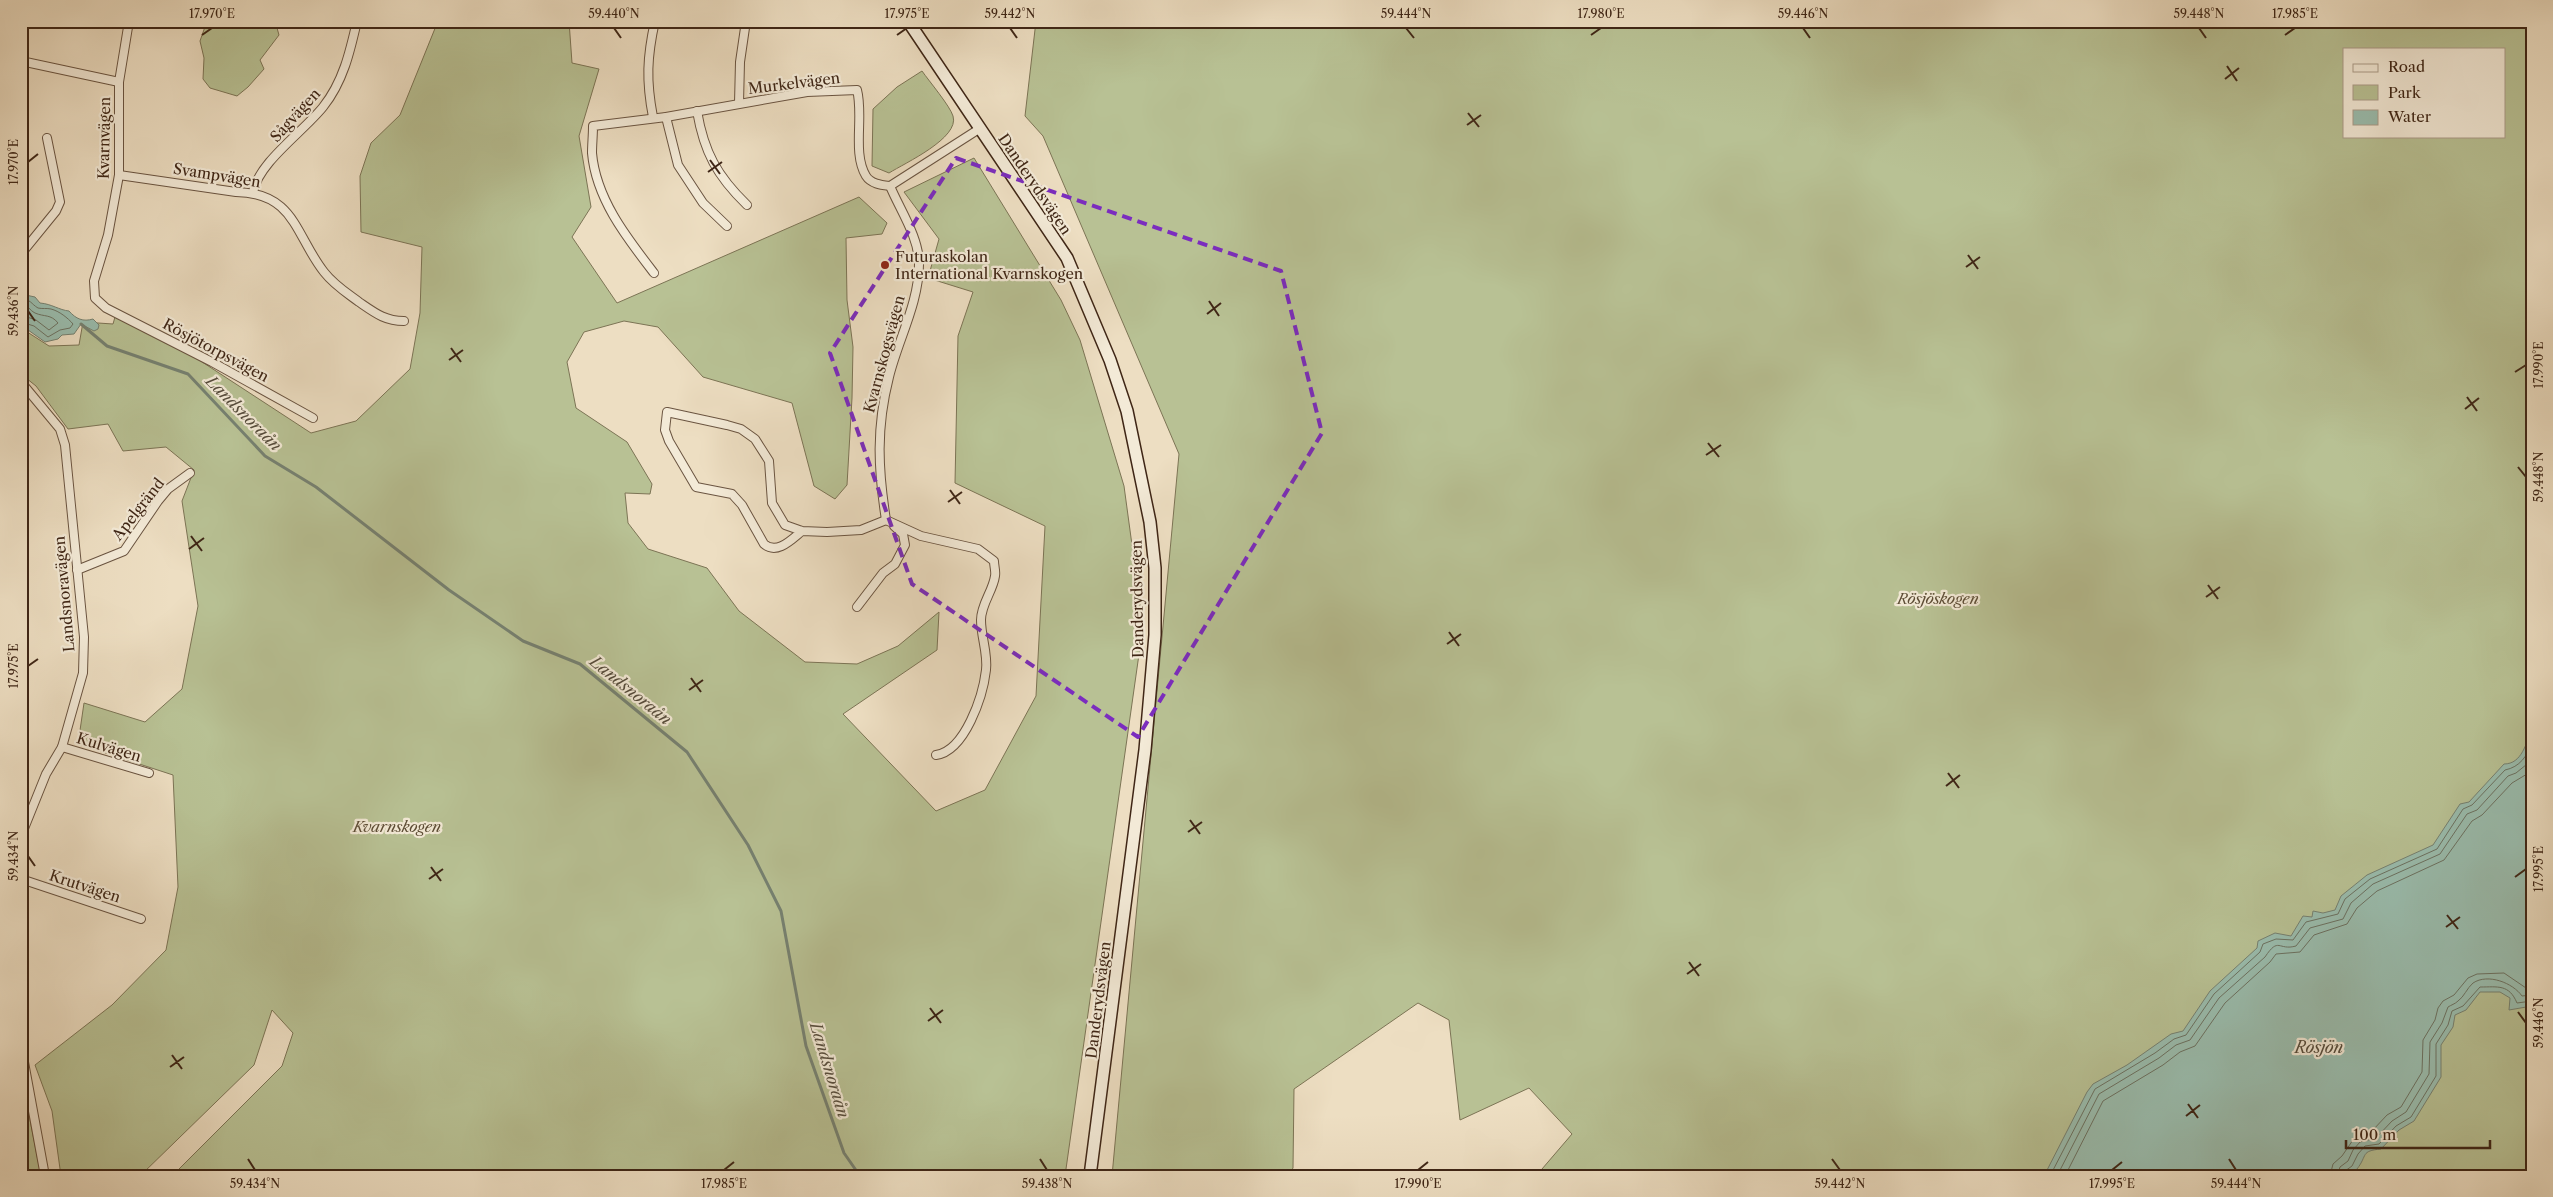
<svg xmlns="http://www.w3.org/2000/svg" width="2553" height="1197" viewBox="0 0 2553 1197" font-family="'Libre Caslon Text',serif">
	<rect width="100%" height="100%" fill="#eddec2"/>
	<filter id="stains"><feTurbulence type="fractalNoise" baseFrequency=".004" numOctaves="4"/><feColorMatrix values="0 0 0 0 .2 0 0 0 0 .09 0 0 0 0 .02 0 0 0 .5 -.17"/></filter>
	<radialGradient id="worn" r=".72"><stop offset=".6" stop-color="#630" stop-opacity="0"/><stop offset="1" stop-color="#630" stop-opacity=".3"/></radialGradient>
	<g fill="#b8c194" stroke="#7c7455" fill-rule="evenodd">
		<path d="M207,21h68l4,14 -19,25 4,9 -16,18 -11,9 -27,-8 -7,-9 1,-21 -4,-17z"/>
		<path d="M438,21h131l3,42 27,6 -20,67 12,71 -19,30 45,66 242,-106 28,26 -5,11 -36,4 1,62 6,47 -1,51 -5,87 -12,14 -21,-13 -22,-83 -89,-26 -45,-50 -34,-6 -40,11 -17,30 9,46 51,34 25,42 -2,10 -25,-1 3,30 20,26 59,19 32,43 66,51 52,2 41,-18 41,-34 -2,38 -94,64 93,97 49,-21 51,-94 9,-170 -90,-43 3,-147 15,-44 -45,-14 11,-39 -35,-47 70,-34 87,142 19,40 44,146 19,140 -78,550h-893l110,-110 11,-33 -21,-23 -18,55 -114,111h-79l-9,-65 -17,-46 77,-60 54,-55 12,-63 -5,-112 -95,-31 6,-41 61,19 37,-33 16,-83 -16,-105 12,-31 -28,-23 -43,4 -15,-27 -40,5 -32,-43 -15,-12v-46l28,18 30,-1 4,-23 30,2 2,-7 55,24 141,92 45,-12 54,-52 10,-56 2,-66 -61,-15 -1,-56 11,-33 29,-28z"/>
		<path d="M1036,21h1496v1155h-996l36,-42 -43,-46 -69,32 -11,-100 -31,-17 -124,86 -1,79 -5,8h-176l67,-722 -136,-318 -18,-20zM2344,49h160v87h-160z"/>
		<path d="M922,71c7,10 28,35 31,45 7,22 -48,47 -64,57l-17,-7 1,-57 24,-22z"/>
		<path d="M21,1074l20,102h-20z"/>
	</g>
	<g fill="#9abdae" stroke="#768171">
		<path d="M21,294l14,3 5,6c12,1 19,7 29,8 7,8 14,11 24,8l6,6 -1,4 -4,2 -13,-7 -7,10 -12,1 -4,4 -13,3 -24,-17z"/>
		<path d="M2532,729v277l-23,4 1,-12 -10,-6h-20l-14,18 -11,5 -2,12 -12,18v32l-27,44 -15,9 -18,19c-21,2 -13,6 -24,20 -3,3 -8,5 -11,7h-302l43,-84 6,-8 34,-19 44,-31 12,-3 27,-40 47,-43 1,-7 17,-8 16,3 12,-20 9,1 1,-6 10,2 12,-3 6,-14 26,-21 66,-30 27,-41 9,-2 35,-38c18,0 22,-21 28,-35z"/>
	</g>
	<g fill="none" stroke-linecap="round" stroke-linejoin="round">
		<g stroke="#6c7262" stroke-width="1">
			<path d="M21,299c10,0 10,5 17,9 4,1 9,0 13,1 8,2 17,9 22,15l-3,4 -10,2 -12,7 -14,-11 -13,-4"/>
			<path d="M21,305c8,0 8,5 14,8 9,4 16,1 23,10l-9,7 -13,-10 -15,-5"/>
			<path d="M2050,1176l45,-87 60,-36 19,-14 12,-4 28,-41 46,-42 3,-8 13,-5 17,1 13,-18 32,-8 7,-15 25,-20 67,-30 26,-40 9,-4 33,-35c15,-3 22,-14 27,-27"/>
			<path d="M2057,1176l42,-82 60,-36 17,-13 14,-5 29,-42 46,-41c14,-21 13,-6 31,-11l14,-18 33,-9 8,-16 22,-19 67,-30 27,-40 10,-4 31,-34 8,-3 16,-13"/>
			<path d="M2065,1176l38,-75 60,-36 17,-13 15,-6 30,-43 45,-41 6,-8 24,-2 14,-17 33,-11 10,-16 20,-17 67,-31 28,-39 10,-6 30,-32 20,-12"/>
			<path d="M2330,1176l3,-12 9,-8 13,-19 17,-6 15,-16 14,-8 21,-35 1,-32 12,-20 3,-12 5,-7 11,-6 14,-17 9,-4 27,-1 22,15h6"/>
			<path d="M2337,1176l3,-9 8,-6 5,-11 7,-8 16,-4 16,-17 14,-9 23,-38 1,-32 12,-19 6,-16c3,-2 7,-3 10,-6 6,-4 9,-13 15,-18 15,-10 40,0 49,13l10,-1"/>
			<path d="M2343,1176l2,-5 7,-5 6,-12 7,-8 14,-2 17,-18 15,-9 25,-41v-32l12,-19 4,-14 11,-5 17,-19c18,0 29,-3 37,16l15,-2"/>
		</g>
		<path stroke="#768171" stroke-width="3" d="M81,324l26,22 81,28 77,82 51,31 133,103 74,51 57,23 107,88 61,93 33,66 25,135 38,107 16,23"/>
		<defs>
			<g id="minor">
				<path d="M129,21l-10,61v93l-11,60 -14,46 1,17 11,10 106,54 101,56"/>
				<path d="M21,61l98,21"/>
				<path d="M739,103l1,-41 6,-41"/>
				<path d="M697,111c7,41 20,65 50,94"/>
				<path d="M653,117c-7,-36 -6,-60 2,-96"/>
				<path d="M666,117l12,48 25,38 24,23"/>
				<path d="M119,175l117,17c59,1 59,43 88,80 10,13 23,21 35,30 16,11 26,19 45,19"/>
				<path d="M253,192c6,-30 50,-60 70,-85 20,-25 27,-55 34,-86"/>
				<path d="M21,254l35,-43 4,-9 -13,-64"/>
				<path d="M654,273c-27,-35 -58,-74 -62,-120 0,-8 1,-18 1,-27l73,-9 141,-25 50,-2c7,26 -5,63 9,86 5,8 16,9 24,10"/>
				<path d="M21,382l39,47 5,16 19,192 -1,36 -21,74 -16,27 -25,62"/>
				<path d="M886,520c-8,-51 -10,-92 3,-143 9,-37 30,-74 30,-113 0,-27 -19,-54 -29,-78l89,-57"/>
				<path d="M886,520l35,16 57,13 16,12c0,5 2,11 1,15 -2,15 -14,28 -14,44 0,17 7,33 5,50 -3,26 -21,81 -50,85"/>
				<path d="M802,531c-11,9 -25,24 -38,13l-22,-39 -10,-11 -36,-7 -27,-46 -4,-11 2,-18 60,13 14,4 14,10 14,22 3,42 13,22 17,6 25,1 34,-2 25,-10"/>
				<path d="M77,570l47,-19 34,-50 10,-12 22,-16"/>
				<path d="M857,607l26,-34 12,-9 10,-19 -2,-11 -9,-8"/>
				<path d="M62,747l87,26"/>
				<path d="M21,879l120,40"/>
				<path d="M21,1046l24,130"/>
			</g>
			<path id="secondary" d="M908,21l159,237 43,102 17,51 23,111 5,46v67l-10,115 -55,426"/>
		</defs>
		<use href="#minor" stroke="#6a5441" stroke-width="10"/>
		<use href="#secondary" stroke="#3f2616" stroke-width="14"/>
		<use href="#minor" stroke="#f3ead7" stroke-width="8"/>
		<use href="#secondary" stroke="#f3ead7" stroke-width="11"/>
	</g>
	<path fill="none" stroke="#7b2cbf" stroke-width="4" stroke-dasharray="10 6" stroke-linejoin="round" d="M956,158l325,113 41,162 -184,304 -226,-153 -82,-231z"/>
	<path fill="none" stroke="#3f2616" stroke-width="2" d="M614,28l7,10M1010,28l7,10M1406,28l8,10M1803,28l7,10M2199,28l7,10M202,35l10,-7M897,35l10,-7M1591,35l10,-7M2285,35l10,-7M2227,66l10,15M2225,79l14,-11M1468,113l11,14M1467,125l14,-10M710,160l10,14M28,162l10,-8M708,172l14,-10M1968,255l10,14M1966,267l14,-10M1209,301l10,15M28,311l7,10M1207,314l14,-11M451,348l10,14M449,360l14,-10M2515,372l11,-7M2467,397l10,14M2465,409l14,-11M1708,443l11,14M1706,455l15,-10M2518,467l8,10M950,490l10,14M948,502l14,-10M191,536l11,15M189,549l15,-11M2208,585l10,14M2206,597l14,-10M1449,632l10,14M1447,644l14,-10M28,666l10,-7M691,678l10,14M689,690l14,-10M1948,773l11,15M1946,786l14,-11M1190,820l10,14M1188,832l14,-10M28,856l7,10M431,867l10,14M2515,877l11,-8M429,879l14,-10M2447,915l11,14M2446,927l14,-10M1689,962l10,14M1687,974l14,-10M930,1008l11,15M2518,1012l8,11M928,1021l15,-11M172,1055l10,14M170,1067l14,-10M2188,1104l10,14M2186,1116l14,-11M248,1159l7,11M1040,1159l7,11M1832,1159l8,11M2229,1159l7,11M724,1170l10,-8M1418,1170l10,-8M2112,1170l10,-8"/>
	<circle fill="#8f2418" stroke="#f3ead7" stroke-width="2" cx="885" cy="265" r="5"/>
	<g text-anchor="middle" dominant-baseline="central" stroke-width="4.5" stroke-linejoin="round" paint-order="stroke">
		<g font-size="15" fill="#3f2616" stroke="#f3ead7">
			<text transform="translate(794 83) rotate(-7)">Murkelvägen</text>
			<text transform="translate(295 115) rotate(-48)">Sågvägen</text>
			<text transform="translate(104 138) rotate(-89)">Kvarnvägen</text>
			<text transform="translate(217 175) rotate(9)">Svampvägen</text>
			<text transform="translate(1035 184) rotate(56)">Danderydsvägen</text>
			<text transform="translate(216 350) rotate(28)">Rösjötorpsvägen</text>
			<text transform="translate(884 354) rotate(-75)">Kvarnskogsvägen</text>
			<text transform="translate(138 509) rotate(-52)">Apelgränd</text>
			<text transform="translate(64 594) rotate(-95)">Landsnoravägen</text>
			<text transform="translate(1137 599) rotate(-91)">Danderydsvägen</text>
			<text transform="translate(109 747) rotate(17)">Kulvägen</text>
			<text transform="translate(85 886) rotate(18)">Krutvägen</text>
			<text transform="translate(1098 1000) rotate(-83)">Danderydsvägen</text>
		</g>
		<g font-size="15" fill="#3f2616" stroke="#f3ead7" text-anchor="start">
			<text x="895" y="256">Futuraskolan<tspan x="895" dy="17">International Kvarnskogen</tspan></text>
		</g>
		<g font-size="15" font-style="italic" fill="#5d4d36" stroke="#f3ead7">
			<text x="1938" y="598">Rösjöskogen</text>
			<text x="397" y="826">Kvarnskogen</text>
		</g>
		<g font-size="16" font-style="italic" fill="#564c3c" stroke="#f3ead7">
			<text transform="translate(244 413) rotate(45)">Landsnoraån</text>
			<text transform="translate(631 690) rotate(39)">Landsnoraån</text>
			<text x="2319" y="1047">Rösjön</text>
			<text transform="translate(830 1070) rotate(73)">Landsnoraån</text>
		</g>
	</g>
	<rect width="2553" height="1197" fill="none" stroke="#eddec2" stroke-width="55"/>
	<rect x="2343" y="48" width="162" height="90" fill="#f3ead7" stroke="#ab9c8a"/>
	<rect x="2353" y="64" width="25" height="8" fill="#f3ead7" stroke="#ab9c8a"/>
	<text x="2388" y="72" font-size="15" fill="#3f2616">Road</text>
	<rect x="2353" y="85" width="25" height="15" fill="#b8c194" stroke="#ab9c8a"/>
	<text x="2388" y="98" font-size="15" fill="#3f2616">Park</text>
	<rect x="2353" y="110" width="25" height="15" fill="#9abdae" stroke="#ab9c8a"/>
	<text x="2388" y="122" font-size="15" fill="#3f2616">Water</text>
	<path d="M2346 1140v8h144v-8" fill="none" stroke="#3f2616" stroke-width="2.5"/>
	<text x="2353" y="1140" font-size="15" fill="#3f2616" stroke="#f3ead7" stroke-width="4" paint-order="stroke">100 m</text>
	<rect x="28" y="28" width="2498" height="1142" fill="none" stroke="#3f2616" stroke-width="2"/>
	<g font-size="12" text-anchor="middle" fill="#3f2616">
		<text x="212" y="18">17.970°E</text>
		<text x="614" y="18">59.440°N</text>
		<text x="907" y="18">17.975°E</text>
		<text x="1010" y="18">59.442°N</text>
		<text x="1406" y="18">59.444°N</text>
		<text x="1601" y="18">17.980°E</text>
		<text x="1803" y="18">59.446°N</text>
		<text x="2199" y="18">59.448°N</text>
		<text x="2295" y="18">17.985°E</text>
		<text transform="translate(14 162) rotate(-90)" y="4">17.970°E</text>
		<text transform="translate(14 311) rotate(-90)" y="4">59.436°N</text>
		<text transform="translate(2539 365) rotate(-90)" y="4">17.990°E</text>
		<text transform="translate(2539 477) rotate(-90)" y="4">59.448°N</text>
		<text transform="translate(14 666) rotate(-90)" y="4">17.975°E</text>
		<text transform="translate(14 856) rotate(-90)" y="4">59.434°N</text>
		<text transform="translate(2539 869) rotate(-90)" y="4">17.995°E</text>
		<text transform="translate(2539 1023) rotate(-90)" y="4">59.446°N</text>
		<text x="255" y="1188">59.434°N</text>
		<text x="724" y="1188">17.985°E</text>
		<text x="1047" y="1188">59.438°N</text>
		<text x="1418" y="1188">17.990°E</text>
		<text x="1840" y="1188">59.442°N</text>
		<text x="2112" y="1188">17.995°E</text>
		<text x="2236" y="1188">59.444°N</text>
	</g>
	<rect width="100%" height="100%" filter="url(#stains)"/>
	<rect width="100%" height="100%" fill="url(#worn)"/>
</svg>
